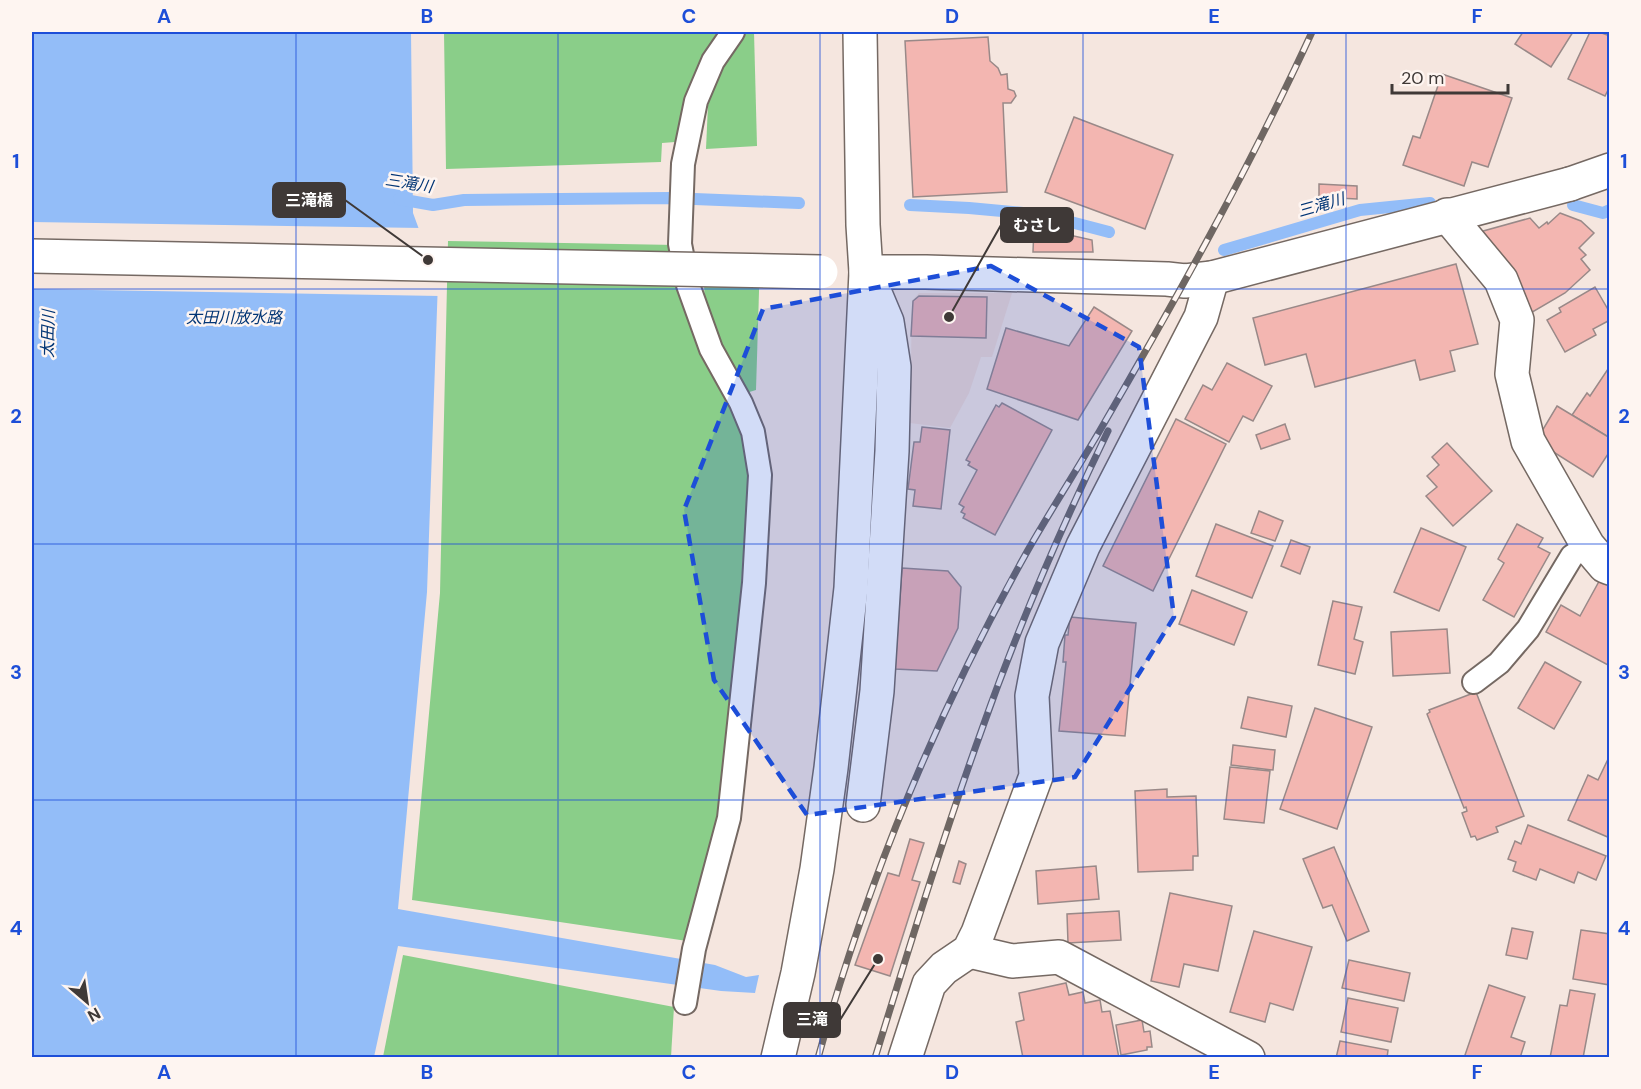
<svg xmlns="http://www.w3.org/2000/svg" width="1641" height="1089" viewBox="0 0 1641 1089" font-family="'DM Sans','Noto Sans JP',sans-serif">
	<rect width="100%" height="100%" fill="#f5e6df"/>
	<path fill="#f2dad0" d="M919,293h93l-20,64h-11l-12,36 -19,35 -40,-5 2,-122z"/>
	<g fill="#8ace89">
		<path d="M444,32h276l-31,59 -14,51 -13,1 -1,19 -215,7z"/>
		<path d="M739,32h15l3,114 -51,3 2,-44 12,-41z"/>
		<path d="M448,241l228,4 47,146 18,39 7,47 -8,128 -21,225 -32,111 -275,-41 28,-307z"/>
		<path d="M703,257l57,2 -4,131 -10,3 -25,-40 -16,-44z"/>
		<path d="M403,955l271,52 -3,50h-288z"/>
	</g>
	<path fill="#93bdf8" d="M32,32h379l2,181 25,68 -11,311 -29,317 317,56 31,12 13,-2 -4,18 -34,-2 -323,-45 -24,111h-342z"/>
	<path fill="#f5e6df" d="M32,222l390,6 19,53 -1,15 -408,-7z"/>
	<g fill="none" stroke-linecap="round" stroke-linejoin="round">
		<g stroke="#93bdf8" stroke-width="12">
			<path d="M399,199l34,6 31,-5 205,-2 130,5"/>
			<path d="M910,205l59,3 75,7 65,17"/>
			<path d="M1573,205l30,8 7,-3"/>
			<path d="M1224,250l136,-40 70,-7"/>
		</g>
	</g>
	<g fill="#f3b6b1" stroke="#998988" stroke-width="1.5">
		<path d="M1523,32h50l-22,35 -36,-23z"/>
		<path d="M1590,32h9l11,4v50l-5,10 -37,-17z"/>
		<path d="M988,37l2,24 8,7 3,7 6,-1 1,15 6,2 2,5 -5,7h-8l4,89 -94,5 -8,-156z"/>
		<path d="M1442,74l70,24 -24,69 -16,-5 -8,24 -61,-21 10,-29 7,2z"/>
		<path d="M1074,117l99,38 -28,74 -100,-37z"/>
		<path d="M1319,184l38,2v13l-38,-2z"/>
		<path d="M1560,213l21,8 13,12 -15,15 7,7 -5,4 9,11 -25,23 -36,21 -53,-81 54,-15 9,10 8,-6 1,2z"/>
		<path d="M1034,227l58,13 1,12h-60z"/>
		<path d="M1456,264l22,80 -28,7 5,20 -35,9 -5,-20 -100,27 -9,-33 -41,11 -12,-47z"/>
		<path d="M1595,287l15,26v7l-17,9 3,6 -31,17 -18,-32 14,-8 -2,-4z"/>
		<path d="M919,296l68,1 -1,41 -75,-2 2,-35z"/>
		<path d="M1094,307l38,24 -54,89 -91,-31 19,-61 63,18z"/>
		<path d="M1227,363l45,23 -19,35 -10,-5 -14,26 -44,-23 18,-34 9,5z"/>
		<path d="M1610,366v72l-38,-23 15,-22 3,3z"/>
		<path d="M1002,403l50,27 -57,105 -32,-17 2,-4 -4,-2 3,-5 -5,-3 18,-34 -9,-5 2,-3 -4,-2 30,-55 3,2z"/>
		<path d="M1557,406l53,32v13l-17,26 -57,-36z"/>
		<path d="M1176,419l50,25 -73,147 -50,-25z"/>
		<path d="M1285,424l5,15 -29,10 -5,-14z"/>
		<path d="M922,427l28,3 -9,79 -28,-3 2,-16 -7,-1 6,-47h6z"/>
		<path d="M1447,443l45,48 -39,35 -27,-30 11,-9 -10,-11 12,-11 -7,-8z"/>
		<path d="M1259,511l24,10 -8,20 -24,-8z"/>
		<path d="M1216,524l57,22 -21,52 -56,-22z"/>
		<path d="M1517,524l26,14 -5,9 12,6 -36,64 -31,-17 21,-37 -6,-4z"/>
		<path d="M1421,528l45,19 -27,64 -45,-19z"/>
		<path d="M1291,540l19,7 -10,27 -19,-8z"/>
		<path d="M902,568l46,3 13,16 -3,41 -21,43 -42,-2z"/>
		<path d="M1602,576l8,4v81l-2,4 -62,-33 15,-27 19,11z"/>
		<path d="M1192,590l55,22 -13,33 -55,-21z"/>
		<path d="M1333,601l29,6 -8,32 9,3 -8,32 -37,-9z"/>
		<path d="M1070,617l66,6 -11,113 -66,-5 7,-69h-3l2,-27h3z"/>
		<path d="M1447,629l3,44 -57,3 -2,-44z"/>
		<path d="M1545,662l36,20 -27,47 -36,-21z"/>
		<path d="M1476,692l48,124 -28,11 2,5 -21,8 -2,-4 -4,1 -9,-24 5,-2 -1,-4 -2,1 -37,-94 3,-2 -1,-2z"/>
		<path d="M1248,697l44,9 -6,31 -45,-9z"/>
		<path d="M1315,708l57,19 -35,102 -57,-20z"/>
		<path d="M1233,745l42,5 -2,20 -42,-5z"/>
		<path d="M1610,755v83l-42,-18 20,-45 10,5z"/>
		<path d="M1230,767l40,4 -6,52 -40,-4z"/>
		<path d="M1167,789v8l29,-1 2,60h-5v14l-55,2 -3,-81z"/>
		<path d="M1528,825l78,31 -10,24 -18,-8 -4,11 -34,-14 -4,11 -23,-9 3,-9 -8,-3 7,-18 6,3z"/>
		<path d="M910,839l14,4 -12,37 8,2 -30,94 -35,-11 33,-92 11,3z"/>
		<path d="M1334,847l35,84 -22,10 -15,-36 -9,3 -20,-49z"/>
		<path d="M959,861l7,3 -6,20 -7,-2z"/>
		<path d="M1096,866l3,33 -61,5 -2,-33z"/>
		<path d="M1170,893l62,13 -14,65 -34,-7 -5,23 -28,-6z"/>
		<path d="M1119,911l2,29 -53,3 -1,-29z"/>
		<path d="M1512,928l21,4 -6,27 -21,-4z"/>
		<path d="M1581,930l29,4v51l-37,-6z"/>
		<path d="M1254,931l58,16 -19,63 -23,-7 -5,19 -35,-10z"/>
		<path d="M1349,960l61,13 -6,28 -62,-13z"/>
		<path d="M1066,983l3,12 14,-3 2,11 15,-3 2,12 8,-1 9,47h-96l-7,-36 8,-2 -5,-27z"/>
		<path d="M1489,985l36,12 -14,40 14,5 -5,16h-56z"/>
		<path d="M1570,990l25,4 -12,64h-33l10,-53 7,1z"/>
		<path d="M1348,998l50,10 -7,34 -50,-10z"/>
		<path d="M1142,1020l2,12 6,-1 2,16h-5v3l-26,5 -5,-30z"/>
		<path d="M1340,1041l48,9 -1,8h-51z"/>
	</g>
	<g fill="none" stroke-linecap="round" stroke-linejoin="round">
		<defs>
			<g id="service">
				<path d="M1474,682l25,-19 29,-34 44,-73 16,-10"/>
				<path d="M685,1003l9,-54 35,-131 25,-235 6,-108 -7,-43 -12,-29 -30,-54 -23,-64 -8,-41 3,-80 13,-63 17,-40 20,-29"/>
			</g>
			<g id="minor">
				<path d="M1447,215l54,65 16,40 -5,54 16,67 60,105 17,20 5,2"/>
				<path d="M863,805l14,-114 15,-240 2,-84 -7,-45 -21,-50h60l241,7 18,2 27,-3 358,-94"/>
				<path d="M969,951l43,10 47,-4 189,101"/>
				<path d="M905,1058l24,-74 15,-16 25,-17 9,-18 58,-157 -4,-80 10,-53 41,-97 118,-229 11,-39"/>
			</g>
			<g id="tertiary">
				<path d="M1570,184l40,-14"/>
				<path d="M778,1058l20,-85 19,-104 14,-101 20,-180 15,-316 -3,-47 -3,-193"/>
			</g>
		</defs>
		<use href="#service" stroke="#756963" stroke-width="26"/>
		<use href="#minor" stroke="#756963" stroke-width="36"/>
		<use href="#tertiary" stroke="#756963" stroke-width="36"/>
		<use href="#service" stroke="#fff" stroke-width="22"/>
		<use href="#minor" stroke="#fff" stroke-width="33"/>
		<use href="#tertiary" stroke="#fff" stroke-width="33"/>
		<defs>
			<g id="rail">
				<path d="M818,1058c49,-177 120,-348 210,-508 23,-40 48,-79 71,-118 76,-131 150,-263 213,-400"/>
				<path d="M875,1058c34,-110 68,-221 107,-329 36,-102 79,-201 126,-298"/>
			</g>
		</defs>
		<use href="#rail" stroke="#6f6763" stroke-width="7"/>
		<use href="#rail" stroke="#fef5f1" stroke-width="4.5" stroke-dasharray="14" stroke-linecap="butt"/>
		<defs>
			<path id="tertiary-bridge" d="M32,256l789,16"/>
		</defs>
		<use href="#tertiary-bridge" stroke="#756963" stroke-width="36" stroke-linecap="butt"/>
		<use href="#tertiary-bridge" stroke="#fff" stroke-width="33"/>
	</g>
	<path fill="#1d4ed8" fill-opacity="0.2" stroke="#1d4ed8" stroke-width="4.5" stroke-dasharray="12 8" stroke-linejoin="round" d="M991,266l148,81 35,270 -99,160 -268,38 -93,-135 -30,-170 79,-201z"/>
	<path fill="none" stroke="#1d4ed8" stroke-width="1.5" stroke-opacity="0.55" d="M296,32v1026M558,32v1026M820,32v1026M1083,32v1026M1346,32v1026M32,289h1578M32,544h1578M32,800h1578"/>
	<g text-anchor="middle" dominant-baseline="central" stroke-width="5" stroke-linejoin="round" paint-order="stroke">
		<g font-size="16" font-style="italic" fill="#023575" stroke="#fef5f1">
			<text transform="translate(409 183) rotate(9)">三滝川</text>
			<text transform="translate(1321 205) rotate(-16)">三滝川</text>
			<text x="234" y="317">太田川放水路</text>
			<text transform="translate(48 334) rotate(-89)">太田川</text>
		</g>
	</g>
	<path fill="none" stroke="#3f3937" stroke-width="2" d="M428 260L345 200M949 317L1001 225M878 959L840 1020"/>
	<g fill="#3f3937" stroke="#fef5f1" stroke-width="2">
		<circle cx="428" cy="260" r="6"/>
		<circle cx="949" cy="317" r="6"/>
		<circle cx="878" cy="959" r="6"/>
	</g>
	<g fill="#3f3937" stroke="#3f3937" stroke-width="2">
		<rect x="273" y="183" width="72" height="34" rx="6"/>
		<rect x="1001" y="208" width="72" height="34" rx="6"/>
		<rect x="784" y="1003" width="56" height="34" rx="6"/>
	</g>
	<g font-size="16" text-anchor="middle" font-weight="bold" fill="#fff">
		<text x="309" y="206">三滝橋</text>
		<text x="1037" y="231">むさし</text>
		<text x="812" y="1025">三滝</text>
	</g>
	<rect width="1641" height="1089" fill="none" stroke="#fef5f1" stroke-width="66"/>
	<g transform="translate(87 1002) rotate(151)" stroke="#fef5f1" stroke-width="4.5" paint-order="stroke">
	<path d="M0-4.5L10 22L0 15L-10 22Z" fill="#3f3937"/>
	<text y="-9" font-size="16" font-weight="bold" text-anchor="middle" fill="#3f3937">N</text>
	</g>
	<path d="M1392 84v9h116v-9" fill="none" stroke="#3f3937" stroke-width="3"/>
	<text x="1401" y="84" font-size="18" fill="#3f3937" stroke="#fef5f1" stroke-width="4.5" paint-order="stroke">20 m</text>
	<rect x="33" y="33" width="1575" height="1023" fill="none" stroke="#1d4ed8" stroke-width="2"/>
	<g font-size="20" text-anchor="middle" font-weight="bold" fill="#1d4ed8">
		<text x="164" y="23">A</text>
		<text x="427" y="23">B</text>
		<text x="689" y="23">C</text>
		<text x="952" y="23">D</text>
		<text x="1214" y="23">E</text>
		<text x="1477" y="23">F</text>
		<text x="16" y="168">1</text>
		<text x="1624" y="168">1</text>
		<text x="16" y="423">2</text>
		<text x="1624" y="423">2</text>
		<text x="16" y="679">3</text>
		<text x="1624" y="679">3</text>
		<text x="16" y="935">4</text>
		<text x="1624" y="935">4</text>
		<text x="164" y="1079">A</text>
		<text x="427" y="1079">B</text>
		<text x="689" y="1079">C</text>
		<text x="952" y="1079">D</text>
		<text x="1214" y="1079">E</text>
		<text x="1477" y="1079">F</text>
	</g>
</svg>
